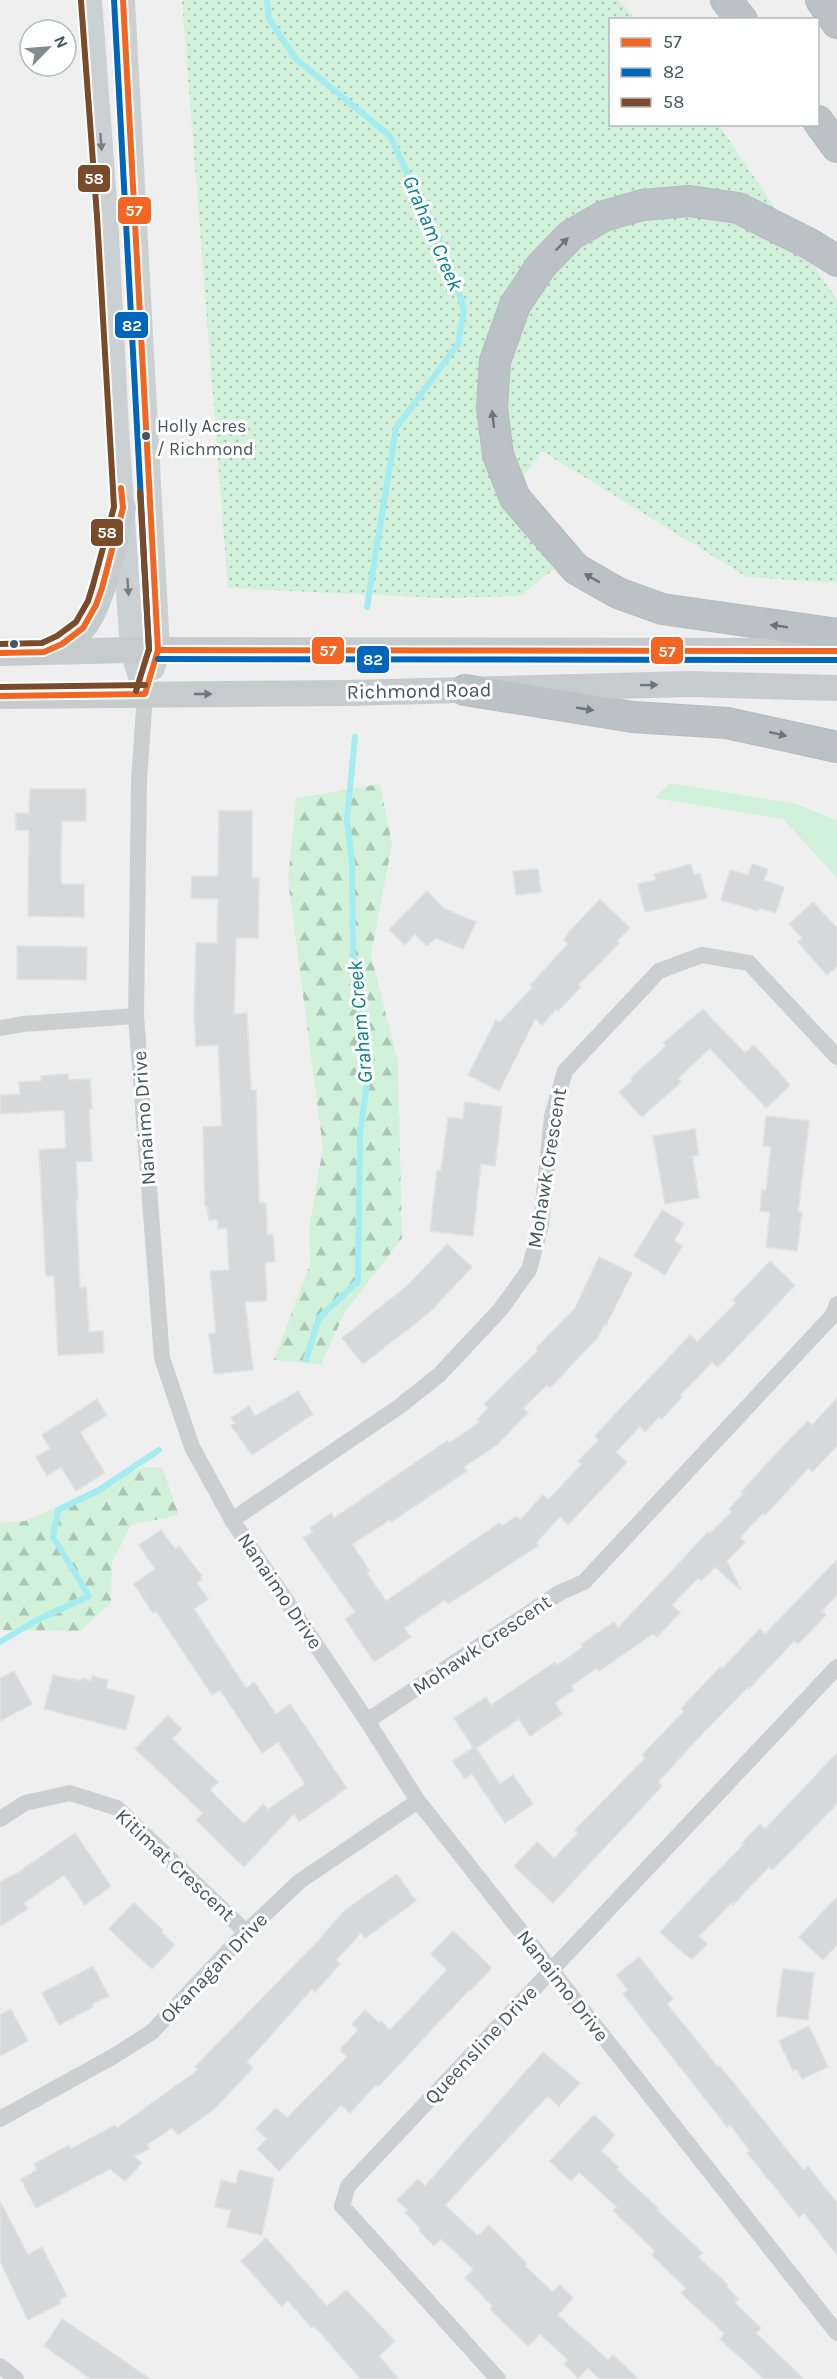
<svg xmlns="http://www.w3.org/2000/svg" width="837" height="2379" viewBox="0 0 837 2379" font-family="Karla,sans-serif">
	<defs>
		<pattern id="grass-dots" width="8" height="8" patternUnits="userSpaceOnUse" patternTransform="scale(1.5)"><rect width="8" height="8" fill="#d2f1da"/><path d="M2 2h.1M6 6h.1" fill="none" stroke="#acc6b4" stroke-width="1.8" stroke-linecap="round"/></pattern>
		<pattern id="forest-firs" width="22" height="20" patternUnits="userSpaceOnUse" patternTransform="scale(1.5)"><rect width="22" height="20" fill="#d2f1da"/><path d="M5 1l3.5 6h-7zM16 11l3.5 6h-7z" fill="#acc6b4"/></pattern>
	</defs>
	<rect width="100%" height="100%" fill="#f0efef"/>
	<path fill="url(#grass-dots)" d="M182,0h436l18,19 -26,1v104l109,1 118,175v283l-90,-6 -205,-126 -37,51 49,67 -34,27 -77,2 -215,-10z"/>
	<g fill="url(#forest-firs)">
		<path d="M380,784l12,60 -21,111 27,108 4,175 -58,76 -23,51 -47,-5 36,-96 -1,-36 14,-80 -35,-268 8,-82z"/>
		<path d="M143,1467h19l17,48 -48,10 -19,37 -1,41 -31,28 -80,-1v-107l25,-2z"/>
	</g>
	<path fill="#d2f1da" d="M670,783l123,20 44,17v58l-54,-59 -129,-21z"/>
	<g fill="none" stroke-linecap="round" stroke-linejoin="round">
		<g stroke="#a3ecf2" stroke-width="6">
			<path d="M267,0l2,19 27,40 94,77 59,126 15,47 -6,35 -62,84 -29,179"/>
			<path d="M306,1359l13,-41 39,-37 2,-149 7,-48 -14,-129 -1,-92 -5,-44 8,-82"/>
			<path d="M0,1642l37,-22 52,-24 -36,-59 5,-27 41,-20 60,-40"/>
		</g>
	</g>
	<g fill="#d7d8d9" stroke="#e1e1e2" stroke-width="1.5">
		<path d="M30,789h56v32h-24l-1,27v36h23v33l-56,-1 1,-86h-13v-17h13z"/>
		<path d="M219,811h33v67h7l-1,60h-22l-2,76 13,-1 4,77h5l3,113h7l1,32 6,-1 2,28h-10l2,39 -22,1 8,68 -39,4 -5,-40 7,-1 -6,-62 19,-1 -2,-42 -9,1v-10l-9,1 -2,-14h-2l-2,-79 19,-1 -4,-81 -22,1 -2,-30 2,-73h21l1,-44 -27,-1 1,-22h26z"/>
		<path d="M691,864l3,11 6,-2 7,25 -62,14 -7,-28 18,-4 -2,-6z"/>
		<path d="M752,864l16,5 -4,11 20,7 -8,26 -17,-5 -1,3 -37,-11 9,-30 18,5z"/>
		<path d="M538,869l3,23 -25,3 -3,-24z"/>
		<path d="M427,891l18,18 31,13 -13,27 -27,-11 -9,8 -12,-12 -10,11 -16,-15z"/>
		<path d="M600,899l30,29 -13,13 2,2 -41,42 3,2 -23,24 -2,-2 -14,16 -7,-6 -36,72 -31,-16 28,-55 4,2 33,-35 -3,-2 38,-41 -4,-4 5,-8z"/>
		<path d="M813,902l24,26v38l-10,9 -29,-33 4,-4 -13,-14z"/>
		<path d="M17,946l70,1 -1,33 -69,-1z"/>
		<path d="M703,1009l42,44 9,-8 36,40 -24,23 -56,-60 -32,31 3,3 -39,35 -23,-25 14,-12 -2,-2 35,-32 -3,-3z"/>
		<path d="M68,1074v6l22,-1 2,30h-3l3,52 -16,1 2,38h-2l4,88 6,-1 3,45 14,-1 1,22 -46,2 -4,-79h-8l-7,-126 27,-2 -2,-38 -64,4v-19l20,-1 -1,-12 22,-1v-5z"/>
		<path d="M465,1102l37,5 -7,59 -14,-2 -8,72 -43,-5 7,-60h4l7,-54 15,2z"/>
		<path d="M766,1116l43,5 -11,91h4l-5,39 -31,-4 4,-35 -10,-1 2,-21 4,1 5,-44 -8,-1z"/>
		<path d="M695,1129l4,26 -7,1 7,42 -34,6 -12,-68z"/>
		<path d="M662,1210l22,13 -10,18 8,5 -17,29 -31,-19z"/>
		<path d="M447,1244l25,23 -42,45 -67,52 -21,-26 67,-54z"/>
		<path d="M599,1257l33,16 -26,52 -2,-1 -6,13 -48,51 -3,-3 -24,23 5,5 -31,32 -33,22 3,4 -76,51 -1,-2 -38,24 18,27 -3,2 19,28 113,-78 3,3 15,-10 3,4 23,-25 5,5 34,-36 -4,-3 21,-21 -4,-4 26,-28 69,-73 7,7 39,-39 -3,-3 37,-39 25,24 -77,82 -6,-5 -32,33 2,2 -20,22 -3,-2 -14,15 -5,-6 -24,26 11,10 -59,63 -8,-8 -24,26 2,3 -90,58 -3,-4 -41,28 7,9 -37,25 -29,-43 10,-7 -52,-74 10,-6 -3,-4 21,-15 3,5 113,-77 2,2 31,-21 -3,-2 11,-12 -4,-4 54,-53 -2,-3 39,-40z"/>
		<path d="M298,1391l15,23 -61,41 -21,-29 4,-3 -4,-5 18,-12 6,10z"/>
		<path d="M837,1398v48l-25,26 -3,-4 -44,47 -2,-2 -23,25 5,4 -18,19 14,29 -26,-23 -14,14 -3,-3 -26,27 8,8 -23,24 -4,-3 -54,37 -2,-3 -26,18 3,4 -19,13 7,11 -32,22 -11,-17 -43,29 24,36 13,-9 20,29 -28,19 -33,-49 -7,5 -13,-18 21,-13 -19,-30 32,-21 5,8 64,-43 2,3 26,-18 -2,-3 33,-22 4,6 90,-96 1,2 23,-23 -3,-2 14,-15 -2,-2 33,-36 34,-35 4,4z"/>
		<path d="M97,1399l10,16 -27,17 25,41 -29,18 -15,-24 -14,9 -11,-19 14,-8 -8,-14z"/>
		<path d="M161,1530l14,19 4,-3 23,30 -2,1 2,3 -5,3 11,16 -14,10 52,79 8,-6 22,32 14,-10 57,84 -48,34 -5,-8 -50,53 -48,-47 7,-7 -68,-64 33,-34 14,14 -10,10 46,43 -8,8 34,34 19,-20 5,5 37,-25 -27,-42 -16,11 -42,-63 -8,5 -56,-84 -3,2 -19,-29 21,-15 -16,-24z"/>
		<path d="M837,1560v35l-15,16 4,4 -28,29 -4,-3 -45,48 -1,-2 -43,44 -47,51 4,4 -109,117 -39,-37 23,-24 17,16 24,-25 -3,-3 70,-72 -3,-3 42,-44 -3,-2 8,-9 31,-33 2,2 38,-40 5,5z"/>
		<path d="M14,1671l18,33 -32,17v-43z"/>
		<path d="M53,1675l28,6 1,-3 9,3 1,-5 16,4 -2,8 29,8 -9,34 -82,-21z"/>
		<path d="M837,1753v51l-65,66 -3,-3 -36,38 -2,-2 -32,33 8,8 -15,15 -9,-6 -23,-21 84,-88 -2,-1 18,-19 5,5z"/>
		<path d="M75,1833l36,53 -26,19 -21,-30 -40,28 4,6 -28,17v-44l17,-9z"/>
		<path d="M397,1874l19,27 -51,37 -4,-5 -25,27 4,4 -25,28 -3,-3 -65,73 6,6 -40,42 -35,25 -6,-7 -25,17 2,4 -15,7 8,7 -17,18 -15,-12 -74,39 -15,-29 16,-9 -3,-6 35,-19 2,4 44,-24 2,3 81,-58 -3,-3 122,-125 28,-32z"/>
		<path d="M837,1897v48l-14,15 -24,-23z"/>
		<path d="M134,1903l29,27 -2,2 14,13 -23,24 -43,-40z"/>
		<path d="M453,1931l39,37 -22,23 -1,-1 -91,97 -2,-2 -26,28 -9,-8 -62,66 -22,-22 10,-10 -11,-10 20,-21 11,10 60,-61 -7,-7 18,-20 -6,-6 13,-14 14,13 2,-2 9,9 57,-60 -16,-16z"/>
		<path d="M639,1957l34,42 -6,5 51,63 2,-1 83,104 5,-4 29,37v52l-33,-42 -5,4 -52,-64 3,-2 -20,-26 -3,2 -104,-133 5,-4 -12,-15z"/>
		<path d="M93,1966l16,30 -17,8 1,3 -34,18 -17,-32z"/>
		<path d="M783,1969l31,4 -6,47 -32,-4z"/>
		<path d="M11,2009l17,32 -28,15v-41z"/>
		<path d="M809,2026l19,41 -26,12 -5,-10 -4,2 -14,-30z"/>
		<path d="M543,2052l37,31 -21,23 -11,-10 -103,109 33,31 11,-11 38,39 -2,2 28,26 7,-7 13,13 -15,17 50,45 5,-5 25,24h-38l-12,-11 -10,10 -14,-14 4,-4 -28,-26 -12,12 -38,-37 2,-3 -27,-28 8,-9 -32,-30 -7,7 -15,-15 2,-2 -16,-16 3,-3 -11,-10 21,-21 7,7z"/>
		<path d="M594,2115l21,20 -14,16 17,16 -2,2 43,40 -2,1 46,43 -5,4 30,28 -2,1 13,13 -4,4 26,25 -5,5 48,46h-40l-44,-40 5,-5 -44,-41 5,-5 -34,-33 3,-4 -42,-40 4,-4 -38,-35 -8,9 -21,-20z"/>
		<path d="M239,2170l35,8 -12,57 -35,-8 4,-17 -16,-3 6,-27 15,4z"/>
		<path d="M0,2201l28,54 14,-8 25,49 -8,4 2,3 -33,17 -28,-59z"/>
		<path d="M266,2238l61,68 19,-16 28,29 21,22 -16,15 20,23h-38l-47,-53 -2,2 -24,-27 -6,6 -41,-46z"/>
		<path d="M62,2319l49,33 39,27h-59l-47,-33z"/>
	</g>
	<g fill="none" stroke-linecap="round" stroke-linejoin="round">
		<defs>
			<g id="motorway">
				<path d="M726,0l16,20"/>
				<path d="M821,0l16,23"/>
				<path d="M818,121l19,26"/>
				<path d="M837,261l-27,-17 -72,-36 -49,-7 -47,4 -38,11 -33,19 -30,31 -26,39 -20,56 -3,47 6,47 17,43 61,71 42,24 44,16 175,25"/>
				<path d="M465,690l168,27 94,6 110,24"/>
			</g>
		</defs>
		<use href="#motorway" stroke="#b4babf" stroke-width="32"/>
		<g stroke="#cbcfd0" stroke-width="16">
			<path d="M145,694l-6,87 -3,235 26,342 30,89 40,73 135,201 51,80 419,532"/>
			<path d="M0,1028l23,-4 113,-8"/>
			<path d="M232,1520l168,-114 39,-31 61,-65 29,-40 12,-45 11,-109 13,-45 94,-100 43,-16 47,8 88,94"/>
			<path d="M367,1721l192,-128 25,-11 249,-267 4,-11"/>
			<path d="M0,1819l25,-16 45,-10 47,15 129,124"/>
			<path d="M0,2119l114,-63 38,-24 94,-100 54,-51 118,-80"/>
			<path d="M0,2366l16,13"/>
			<path d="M498,2379l-156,-173 6,-20 489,-519"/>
		</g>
		<g stroke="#cbd0d2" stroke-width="24">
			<path d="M90,0l16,215 11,215 15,220 13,44"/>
			<path d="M123,0l35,650 -5,18"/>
		</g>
		<g stroke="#c6cbce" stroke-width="26">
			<path d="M47,651c12,-6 26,-12 36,-23 21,-25 31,-87 40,-120"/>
			<path d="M0,653l132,-3 705,1"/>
			<path d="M0,696l349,-3 339,-9 149,4"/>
		</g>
		<use href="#motorway" stroke="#bbc2c6" stroke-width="30"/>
		<defs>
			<g id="bus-1">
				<path d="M158,650l679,1"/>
				<path d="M0,653l44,-1 18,-8 21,-16 13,-23 6,-17 21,-80 -2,-20"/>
				<path d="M0,696l145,-2 13,-44 -35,-650"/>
			</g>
			<g id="bus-2">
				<path d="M114,0l35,650"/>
				<path d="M158,659l679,1"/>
			</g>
			<g id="bus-3">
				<path d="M0,644l42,-1 15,-7 19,-14 12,-21 5,-16 21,-78 -17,-291 -16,-215"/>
				<path d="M0,687l145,-2"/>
				<path d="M136,691l13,-42 -9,-157"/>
			</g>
		</defs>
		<use href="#bus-1" stroke="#fff" stroke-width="10"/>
		<use href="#bus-2" stroke="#fff" stroke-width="10"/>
		<use href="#bus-3" stroke="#fff" stroke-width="10"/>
		<use href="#bus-1" stroke="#f26522" stroke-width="6"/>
		<use href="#bus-2" stroke="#0065bd" stroke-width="6"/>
		<use href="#bus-3" stroke="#7a4b2a" stroke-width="6"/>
	</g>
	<defs><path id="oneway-solid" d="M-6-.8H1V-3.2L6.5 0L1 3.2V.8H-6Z" transform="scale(1.5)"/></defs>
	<g fill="#748086">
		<use href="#oneway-solid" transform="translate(101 142) rotate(86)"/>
		<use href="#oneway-solid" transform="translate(128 587) rotate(86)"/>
	</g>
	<g fill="#68767c">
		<use href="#oneway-solid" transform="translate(562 244) rotate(-46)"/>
		<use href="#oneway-solid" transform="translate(493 419) rotate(-97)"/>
		<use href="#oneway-solid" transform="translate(592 578) rotate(-151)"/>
		<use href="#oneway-solid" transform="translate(779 626) rotate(-172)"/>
		<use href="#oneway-solid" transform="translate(585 709) rotate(9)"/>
		<use href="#oneway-solid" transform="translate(778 734) rotate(13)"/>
	</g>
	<g fill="#6c787f">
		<use href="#oneway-solid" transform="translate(649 685) rotate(-1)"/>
		<use href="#oneway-solid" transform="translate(203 694)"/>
	</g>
	<g fill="#45555d" stroke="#fff" stroke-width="2">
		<circle cx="146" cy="436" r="5"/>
		<circle cx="14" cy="644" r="5"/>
	</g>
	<g text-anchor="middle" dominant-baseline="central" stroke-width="6" stroke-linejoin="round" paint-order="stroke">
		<g font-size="18" fill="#45555d" stroke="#fff" text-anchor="start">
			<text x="157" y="426">Holly Acres<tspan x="157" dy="23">/ Richmond</tspan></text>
		</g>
		<g font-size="20" fill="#45555d" stroke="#fff">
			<text transform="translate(419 691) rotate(-1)">Richmond Road</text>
			<text transform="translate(144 1118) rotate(-94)">Nanaimo Drive</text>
			<text transform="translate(547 1168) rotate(-81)">Mohawk Crescent</text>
			<text transform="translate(280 1591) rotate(56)">Nanaimo Drive</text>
			<text transform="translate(482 1645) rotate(-34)">Mohawk Crescent</text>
			<text transform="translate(175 1865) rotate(43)">Kitimat Crescent</text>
			<text transform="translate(214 1968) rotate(-46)">Okanagan Drive</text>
			<text transform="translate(563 1986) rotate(52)">Nanaimo Drive</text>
			<text transform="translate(481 2045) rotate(-47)">Queensline Drive</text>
		</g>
		<g font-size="21" font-style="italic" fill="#04818c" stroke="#fff">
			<text transform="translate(433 233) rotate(67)">Graham Creek</text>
			<text transform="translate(360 1022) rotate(-95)">Graham Creek</text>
		</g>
	</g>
	<g stroke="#fff" stroke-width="2">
		<rect x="77" y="164" width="34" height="29" rx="6" fill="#7a4b2a"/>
		<rect x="117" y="196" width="35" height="29" rx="6" fill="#f26522"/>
		<rect x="114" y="311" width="35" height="28" rx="6" fill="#0065bd"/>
		<rect x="90" y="518" width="34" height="29" rx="6" fill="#7a4b2a"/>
		<rect x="311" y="636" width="34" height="29" rx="6" fill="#f26522"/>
		<rect x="650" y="636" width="34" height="29" rx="6" fill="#f26522"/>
		<rect x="356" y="645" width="34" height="29" rx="6" fill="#0065bd"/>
	</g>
	<g font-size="16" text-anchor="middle" font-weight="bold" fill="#fff">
		<text x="94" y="184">58</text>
		<text x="134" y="216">57</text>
		<text x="132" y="331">82</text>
		<text x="107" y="538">58</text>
		<text x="328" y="656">57</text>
		<text x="667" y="657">57</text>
		<text x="373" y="665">82</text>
	</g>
	<rect x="609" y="18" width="210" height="108" fill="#ffffff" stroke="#b5bbbe" stroke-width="1.5"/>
	<rect x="621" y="38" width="30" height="9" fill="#f26522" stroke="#b5bbbe" stroke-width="1.5"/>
	<text x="663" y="48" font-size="18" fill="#45555d">57</text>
	<rect x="621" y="68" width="30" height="9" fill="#0065bd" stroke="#b5bbbe" stroke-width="1.5"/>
	<text x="663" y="78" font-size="18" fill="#45555d">82</text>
	<rect x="621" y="98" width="30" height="9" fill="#7a4b2a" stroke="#b5bbbe" stroke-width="1.5"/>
	<text x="663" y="108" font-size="18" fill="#45555d">58</text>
	<g transform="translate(48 48) rotate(65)"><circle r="28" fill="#ffffff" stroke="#b5bbbe" stroke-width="1.5"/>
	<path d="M0-4.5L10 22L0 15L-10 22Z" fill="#818b90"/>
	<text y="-9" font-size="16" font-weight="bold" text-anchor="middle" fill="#45555d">N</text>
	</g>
</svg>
